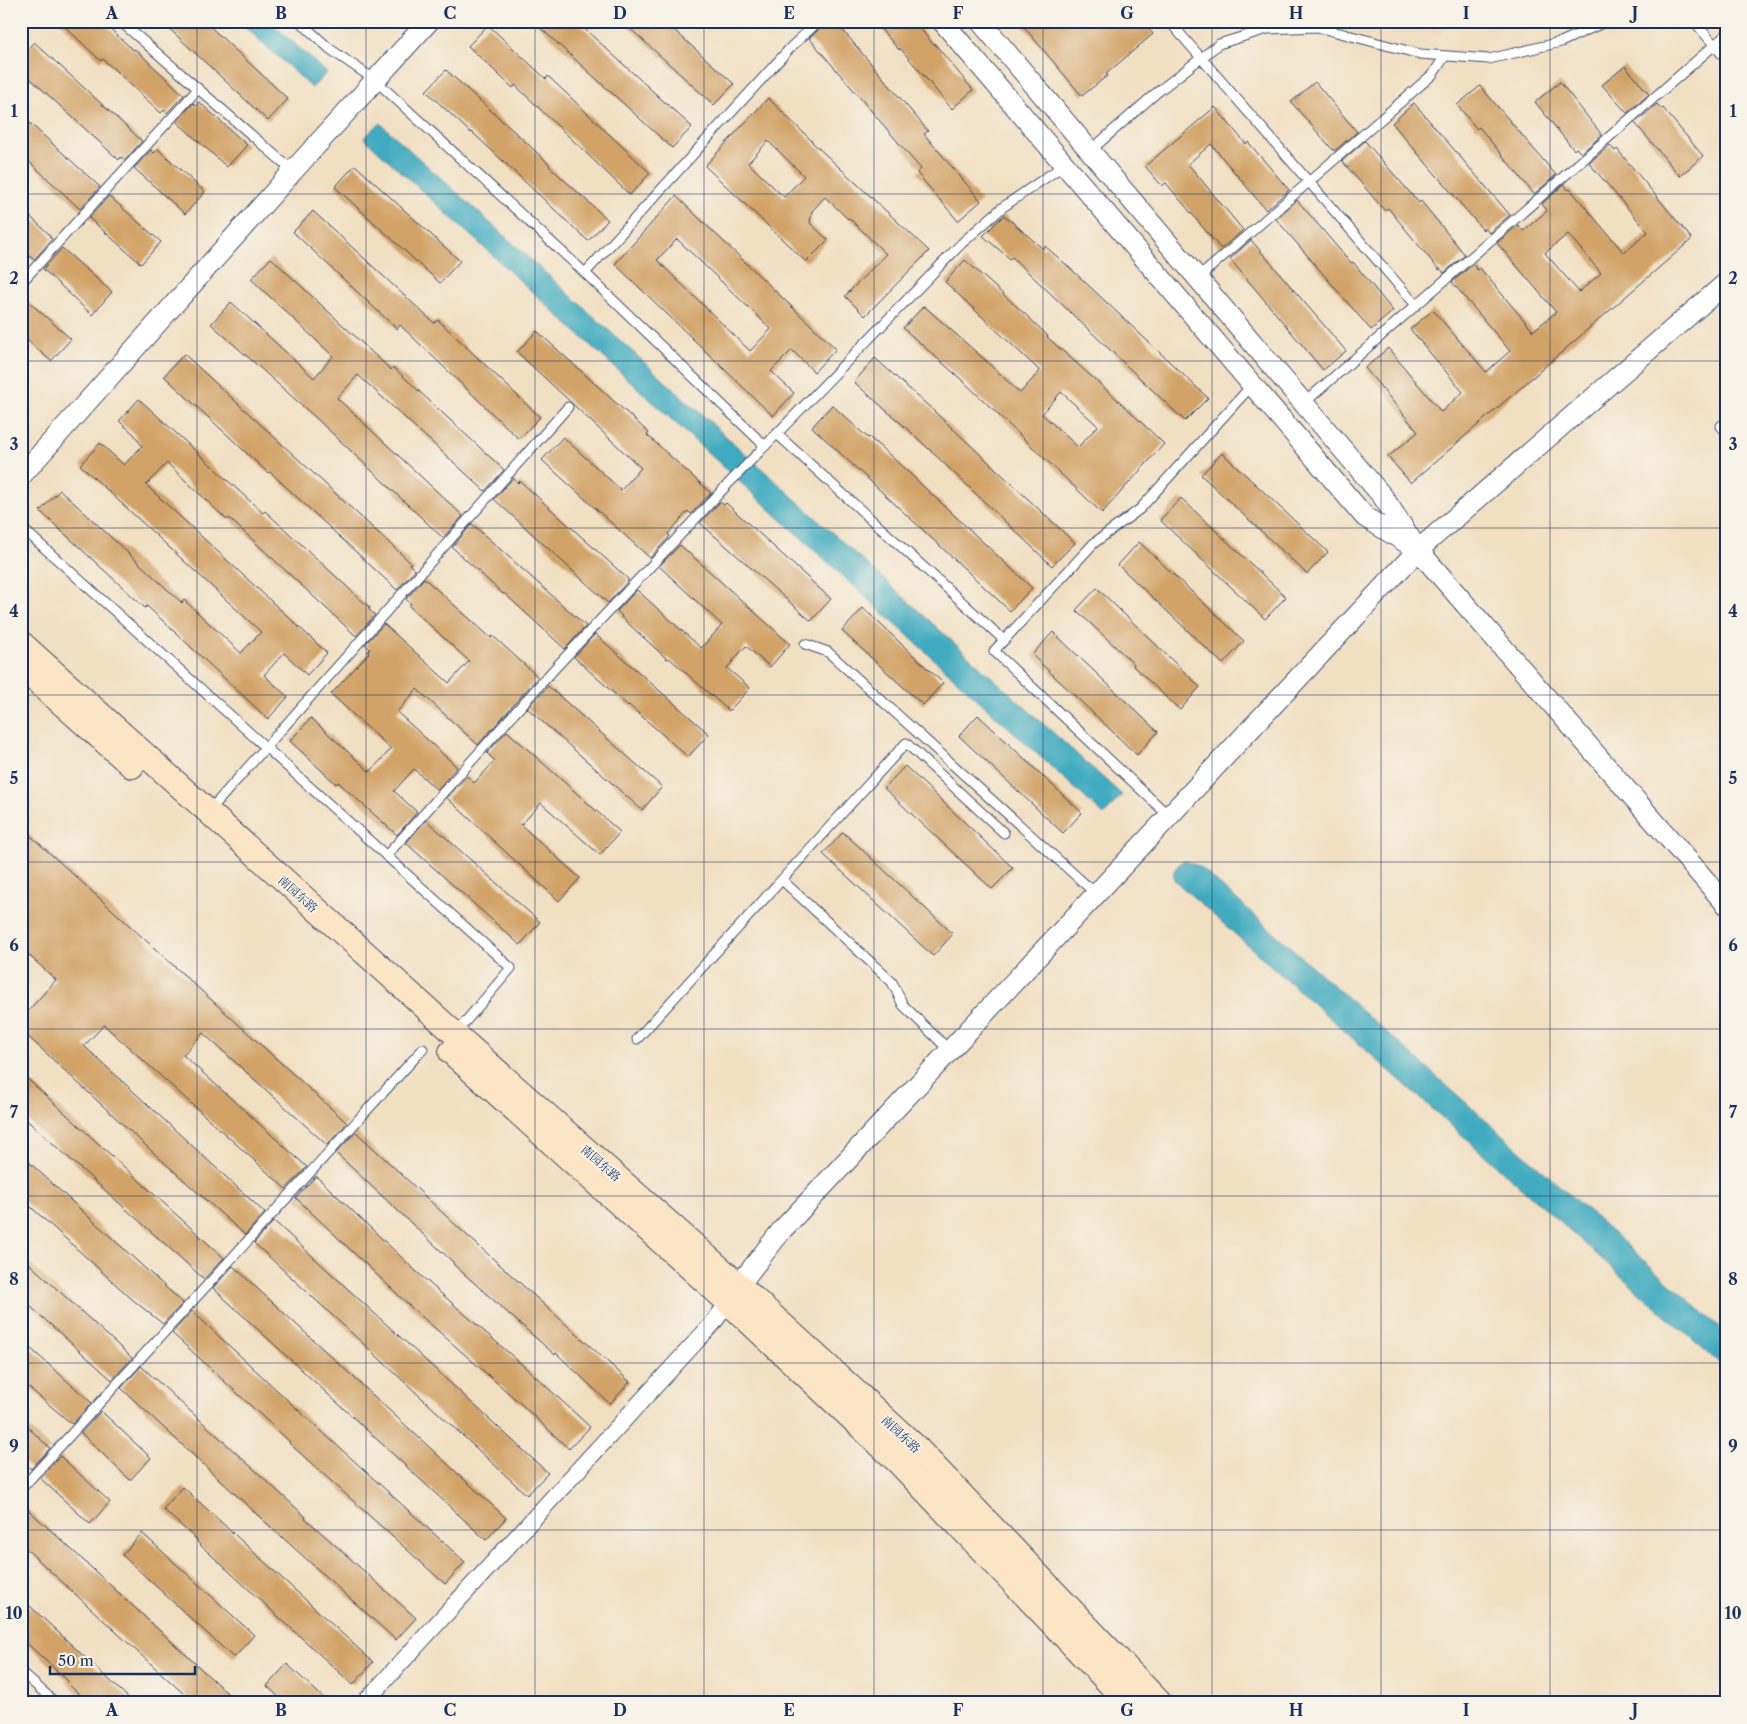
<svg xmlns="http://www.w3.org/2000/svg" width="1747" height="1724" viewBox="0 0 1747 1724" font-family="'Libre Caslon Text','Noto Serif SC',serif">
	<rect width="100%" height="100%" fill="#f7f3e8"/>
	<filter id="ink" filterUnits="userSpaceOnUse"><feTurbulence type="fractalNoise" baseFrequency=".02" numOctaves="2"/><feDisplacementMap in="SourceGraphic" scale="10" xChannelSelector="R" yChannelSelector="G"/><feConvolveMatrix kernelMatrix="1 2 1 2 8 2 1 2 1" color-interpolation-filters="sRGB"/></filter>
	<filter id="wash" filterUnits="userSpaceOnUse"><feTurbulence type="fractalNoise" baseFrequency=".0096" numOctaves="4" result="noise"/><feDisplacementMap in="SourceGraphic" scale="20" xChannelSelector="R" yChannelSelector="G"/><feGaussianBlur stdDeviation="1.12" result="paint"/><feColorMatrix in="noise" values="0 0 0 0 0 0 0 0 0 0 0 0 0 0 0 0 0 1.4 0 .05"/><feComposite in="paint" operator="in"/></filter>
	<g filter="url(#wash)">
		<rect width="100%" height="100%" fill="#f1dfc2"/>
		<path fill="#f1d5bd" d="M1392,21h75l-19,4 -9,11z"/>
		<g fill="#41abc0" stroke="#2e6d8f">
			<path d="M239,21h30l58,52 -15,15z"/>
			<path d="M380,123l742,672 -18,20 -740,-677z"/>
			<path d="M1183,860l17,7 526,466v36l-552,-489v-10z"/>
		</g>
		<g id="blocks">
			<g fill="#d2a367" fill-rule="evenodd">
				<path d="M59,21h43l31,29 2,-1 49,46 -17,18 -3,-3 -3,3 -58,-54 -2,2z"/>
				<path d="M161,21h43l84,78 -20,22z"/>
				<path d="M533,21h43l116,106 -20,21z"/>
				<path d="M622,21h42l70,63 -20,21z"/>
				<path d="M825,21h10l21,25 72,85 -4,3 57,67 -23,20 -41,-48 4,-4 -112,-131 14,-12z"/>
				<path d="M874,21h40l19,23 1,-1 39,47 -21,19 -52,-61 -1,2z"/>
				<path d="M1019,21h123l11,13 -47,40 2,1 -26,21z"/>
				<path d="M488,25l58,54 2,-3 102,97 -20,22 -115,-110 -2,3 -45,-42z"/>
				<path d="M34,42l108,99 -17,19 -4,-3 -2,3 -98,-90v-14z"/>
				<path d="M1625,66l24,28 -22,19 -25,-28z"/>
				<path d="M446,70l83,75 21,20 -1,1 59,54 -20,21 -116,-109 -1,1 -45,-42z"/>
				<path d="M1315,82l42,50 -23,19 -43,-49z"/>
				<path d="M1560,82l42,53 -21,18 -5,-5 -2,2 -39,-48z"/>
				<path d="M1480,86l76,89 -22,19 -55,-67 -2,2 -20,-24z"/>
				<path d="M768,98l44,43v1l117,109 -64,65 -20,-20 41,-42 -37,-36 -1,1 -23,-22 -13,14 -2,12 18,17 -22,22 -101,-96zM768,141l36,35 -20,21 -36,-34z"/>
				<path d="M199,102l48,43 -20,22 -50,-45 16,-19 3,3z"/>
				<path d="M1414,103l96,112 -21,18 -4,-5 -2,2 -91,-107z"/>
				<path d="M1657,104l5,5 1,-1 40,48 -23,20 -45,-53z"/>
				<path d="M1215,107l31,37 2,-2 41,48 -23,20 -55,-66 -23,20 55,66 -22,19 -55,-66 -4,3 -17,-20z"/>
				<path d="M21,115l79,72 -20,22 -59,-55z"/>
				<path d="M1365,141l54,62 2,-2 44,54 -21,18 -4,-5 -1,2 -51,-62 -3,3 -43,-50z"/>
				<path d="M1610,145l5,6 2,-2 75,90 -281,244 -23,-26 30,-25 -53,-64 23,-20 53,64 22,-20 -53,-63 23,-19 53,62 24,-21 -58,-69 21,-18 4,6 3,-2 53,63 23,-19 -59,-69 21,-18 5,6 24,-20 -5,-7 22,-20 4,6 2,-1 54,64 24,-21 -59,-69zM1568,234l33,39 -22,19 -34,-39z"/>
				<path d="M158,149l47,43 -20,22 -51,-46 17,-18 3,3z"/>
				<path d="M355,165l105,96 -20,22 -105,-96z"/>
				<path d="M109,196l52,46 -20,22 -52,-46z"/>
				<path d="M676,196l160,153 -22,23 -22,-22 -21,21 23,22 -21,23 -158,-152zM677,239l94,90 -21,22 -93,-91z"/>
				<path d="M1297,200l54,63 2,-1 40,49 -22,19 -95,-111z"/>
				<path d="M21,208l29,27 -1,1 3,3 -18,21 -13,-11z"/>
				<path d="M313,211l121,112 4,-3 102,97 -21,22 -119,-114 -3,4 -104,-97z"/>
				<path d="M1004,215l39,34 2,-3 25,22 138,130 -23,23 -173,-164 -2,2 -27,-23z"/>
				<path d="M1251,240l95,111 -23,19 -93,-111z"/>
				<path d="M62,248l50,44 -20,23 -49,-46z"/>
				<path d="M271,258l120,112 2,-3 111,103 -19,21 -127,-116 -21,23 126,118 -20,22 -127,-120 -105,-94 20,-22 83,76 19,-22 -82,-77z"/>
				<path d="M965,260l61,55 22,21 -1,1 72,64 45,43 -62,69 -139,-132 -60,-53 21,-22 61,54 35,33 20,-22 -95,-89zM1061,392l37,34 -20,21 -36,-33z"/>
				<path d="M21,295l50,44 -20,22 -30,-26z"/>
				<path d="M537,331l112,102 -2,2 64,58 -20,21 -3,-3 -20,23 2,2 -20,22 -108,-98 21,-23 58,53 20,-22 -124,-116z"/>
				<path d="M184,354l227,209 -2,1 6,6 -18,20 -127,-118 -2,1 -104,-97z"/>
				<path d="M875,358l60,54 140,131 -23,23 -139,-132 -59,-52z"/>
				<path d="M139,399l124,114 2,-2 105,97 -1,2 6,5 -19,21 -127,-118 -2,2 -60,-57 -21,22 181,168 -20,22 -23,-22 -20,22 24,22 -20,22 -121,-113 -2,2 -105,-97 20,-21 122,113 2,-3 57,53 20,-21 -181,-167 20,-22 24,22 18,-19 -8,-12 -15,-13z"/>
				<path d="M832,405l36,33 1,-1 24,21 139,130 -22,23 -198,-184z"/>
				<path d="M1222,453l106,99 -21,22 -106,-99z"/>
				<path d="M513,478l5,5 2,-2 108,98v2l-20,22 -114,-104z"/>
				<path d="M1181,498l105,99 -21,22 -105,-99z"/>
				<path d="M720,502l4,3 2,-2 105,96 -20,22 -111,-98z"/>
				<path d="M472,524l114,102 -21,23 -61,-56 -1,1 -51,-47z"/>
				<path d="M1139,542l105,99 -21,23 -105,-99z"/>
				<path d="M680,545l110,99 -20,23 -24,-21 -19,22 23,20 -21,23 -60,-53 -2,1 -46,-42 1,-1 -5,-5 20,-21 64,58 21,-23 -63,-59z"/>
				<path d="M424,578l67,60 2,-2 45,41 -60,68 -61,-56 -20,23 60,55 -20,23 -23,-21 -20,22 23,21 -20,23 -59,-53 -2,2 -46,-43 21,-23 59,54 21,-23 -60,-55 38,-41 -1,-2 2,-2 -5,-5 19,-20 65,59 20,-22 -60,-55 2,-2 -5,-5z"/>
				<path d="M1097,588l103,99 -20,23 -47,-44 1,-2 -58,-54z"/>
				<path d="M863,608l80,75 -20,22 -81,-74z"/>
				<path d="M1053,632l105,100 -21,23 -105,-100z"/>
				<path d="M595,634l114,100 -21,23 -59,-52 -1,1 -54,-49z"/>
				<path d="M548,686l114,101 -20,23 -115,-102z"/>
				<path d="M978,715l104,98 -19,20 -104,-97z"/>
				<path d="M507,731l113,101 -20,23 -59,-52 -20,22 59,53 -21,23 -112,-103 20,-22 7,7 21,-22 -8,-8z"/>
				<path d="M905,766l108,102 -21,21 -108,-101z"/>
				<path d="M426,820l114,102 -20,23 -114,-102z"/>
				<path d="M21,827l326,296 -20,22 -124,-112 -20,22 124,112 -21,22 -182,-164 -20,21 181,167 -20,22 -88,-79 -136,-126v-11l35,-39 -35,-32z"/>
				<path d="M843,832l110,102 -20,22 -110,-102z"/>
				<path d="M21,1073l203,185 -20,21 -183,-164z"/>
				<path d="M356,1132l104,97 170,153 -20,22 -54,-51 -1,2 -102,-91 1,-1 -118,-110z"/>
				<path d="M21,1155l162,148 -20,21 -30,-24 -112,-102z"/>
				<path d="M316,1176l103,98 116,102 55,51 -21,22 -48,-45 -109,-96 -116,-110z"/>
				<path d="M274,1221l274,252 -21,22 -273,-252z"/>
				<path d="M21,1256l111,102 -20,22 -91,-82z"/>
				<path d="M233,1266l273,252 -20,22 -273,-252z"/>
				<path d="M192,1311l104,97 169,154 -20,22 -156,-141 1,-1 -118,-109z"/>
				<path d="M21,1340l71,63 -20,21 -51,-43z"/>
				<path d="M141,1366l165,151 -1,1 111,100 -20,22 -134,-121 -141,-131z"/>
				<path d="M101,1411l50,47 -21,22 -49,-47z"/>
				<path d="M21,1421l29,27 -19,21 -10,-9z"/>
				<path d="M60,1456l50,46 -20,22 -50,-46z"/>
				<path d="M183,1487l190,175 -20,23 -156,-143 1,-1 -35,-32z"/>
				<path d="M21,1503l113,104 104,96h-44l-54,-49 -119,-110z"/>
				<path d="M142,1533l112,102 -20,23 -112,-103z"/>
				<path d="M21,1598l9,8 104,97h-45l-22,-20 1,-2 -47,-43z"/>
				<path d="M287,1664l42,39h-44l-18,-17z"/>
			</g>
		</g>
	</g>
	<g filter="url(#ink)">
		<use href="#blocks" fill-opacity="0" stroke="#3b496d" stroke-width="1"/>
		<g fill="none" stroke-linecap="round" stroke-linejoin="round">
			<defs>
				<g id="service">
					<path d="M120,21l173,150"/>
					<path d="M299,21l31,28 45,31 210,193"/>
					<path d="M1169,21l247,284"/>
					<path d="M1694,21l32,38"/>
					<path d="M1090,151l65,-57 64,-50 48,-15 50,-2 103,27 69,5 72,-17 46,-21"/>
					<path d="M1198,278l235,-204 12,-18"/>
					<path d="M21,283l177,-194"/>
					<path d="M1304,403l422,-368"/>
					<path d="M1726,422l-5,4 5,6"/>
					<path d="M778,435l226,205"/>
					<path d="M765,446l-180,-173 207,-227 27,-25"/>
					<path d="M21,527l490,441 -56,66"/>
					<path d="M805,644l23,8 268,242"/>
					<path d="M210,810l358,-403"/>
					<path d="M1169,816l-175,-165 100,-108 46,-34 112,-124"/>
					<path d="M386,856l170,-189 173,-184 233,-240 41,-36 61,-42"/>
					<path d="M782,880l110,102 11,23 47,46"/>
					<path d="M637,1039l269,-296 98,90"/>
					<path d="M21,1489l402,-440"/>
					<path d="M21,1672l35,31"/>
				</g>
				<path id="minor" d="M364,1703l350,-381 14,-20"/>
				<g id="tertiary">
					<path d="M942,21l423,496 53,33 -35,-53 -403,-476"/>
					<path d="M21,476l272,-305 136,-150"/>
					<path d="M1418,550l308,354"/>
					<path d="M730,1298l9,-13 43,-55 636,-680 308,-267"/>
				</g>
				<g id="secondary">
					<path d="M21,643l434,391 284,251 176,161 245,257"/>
					<path d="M21,667l111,99"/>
					<path d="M451,1052l277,250 170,160 230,241"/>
				</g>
			</defs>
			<use href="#service" stroke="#3b496d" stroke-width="11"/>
			<use href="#minor" stroke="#3b496d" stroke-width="18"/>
			<use href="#tertiary" stroke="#3b496d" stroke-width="22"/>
			<use href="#secondary" stroke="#3b496d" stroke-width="26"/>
			<use href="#service" stroke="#fff" stroke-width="9"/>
			<use href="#minor" stroke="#fff" stroke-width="16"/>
			<use href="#tertiary" stroke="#fff" stroke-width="20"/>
			<use href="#secondary" stroke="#fce5c4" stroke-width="24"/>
		</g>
	</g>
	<path fill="none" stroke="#1b2f5e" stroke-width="1" stroke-opacity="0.55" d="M197,21v1682M366,21v1682M535,21v1682M704,21v1682M874,21v1682M1043,21v1682M1212,21v1682M1381,21v1682M1550,21v1682M21,194h1705M21,361h1705M21,528h1705M21,695h1705M21,862h1705M21,1029h1705M21,1196h1705M21,1363h1705M21,1530h1705"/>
	<g text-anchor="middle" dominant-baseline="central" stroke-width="4" stroke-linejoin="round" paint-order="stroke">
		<g font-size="12" fill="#1b2f5e" stroke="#f7f3e8">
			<text transform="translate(298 894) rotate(42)">南园东路</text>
			<text transform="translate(601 1163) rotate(41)">南园东路</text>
			<text transform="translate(901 1434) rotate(43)">南园东路</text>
		</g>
	</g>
	<rect width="1747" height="1724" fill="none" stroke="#f7f3e8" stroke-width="55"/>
	<path d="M50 1666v8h145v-8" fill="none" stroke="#1b2f5e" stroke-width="2.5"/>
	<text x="58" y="1666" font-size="15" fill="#1b2f5e" stroke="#f7f3e8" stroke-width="4" paint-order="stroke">50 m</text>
	<rect x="28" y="28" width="1692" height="1668" fill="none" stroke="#1b2f5e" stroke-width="2"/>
	<g font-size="16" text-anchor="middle" font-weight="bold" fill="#1b2f5e">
		<text x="112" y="19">A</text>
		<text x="281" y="19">B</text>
		<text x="450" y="19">C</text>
		<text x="620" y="19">D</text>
		<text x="789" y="19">E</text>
		<text x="958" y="19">F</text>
		<text x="1127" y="19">G</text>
		<text x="1296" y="19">H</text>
		<text x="1466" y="19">I</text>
		<text x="1635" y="19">J</text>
		<text x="14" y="117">1</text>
		<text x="1733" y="117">1</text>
		<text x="14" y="284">2</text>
		<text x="1733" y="284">2</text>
		<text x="14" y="450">3</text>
		<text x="1733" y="450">3</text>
		<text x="14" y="617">4</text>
		<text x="1733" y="617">4</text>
		<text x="14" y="784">5</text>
		<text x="1733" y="784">5</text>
		<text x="14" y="951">6</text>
		<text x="1733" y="951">6</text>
		<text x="14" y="1118">7</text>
		<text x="1733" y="1118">7</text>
		<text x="14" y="1285">8</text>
		<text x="1733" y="1285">8</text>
		<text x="14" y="1452">9</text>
		<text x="1733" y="1452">9</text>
		<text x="14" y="1619">10</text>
		<text x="1733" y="1619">10</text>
		<text x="112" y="1716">A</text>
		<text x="281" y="1716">B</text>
		<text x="450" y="1716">C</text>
		<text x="620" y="1716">D</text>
		<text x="789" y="1716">E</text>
		<text x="958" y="1716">F</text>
		<text x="1127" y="1716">G</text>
		<text x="1296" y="1716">H</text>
		<text x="1466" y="1716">I</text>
		<text x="1635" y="1716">J</text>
	</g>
</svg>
